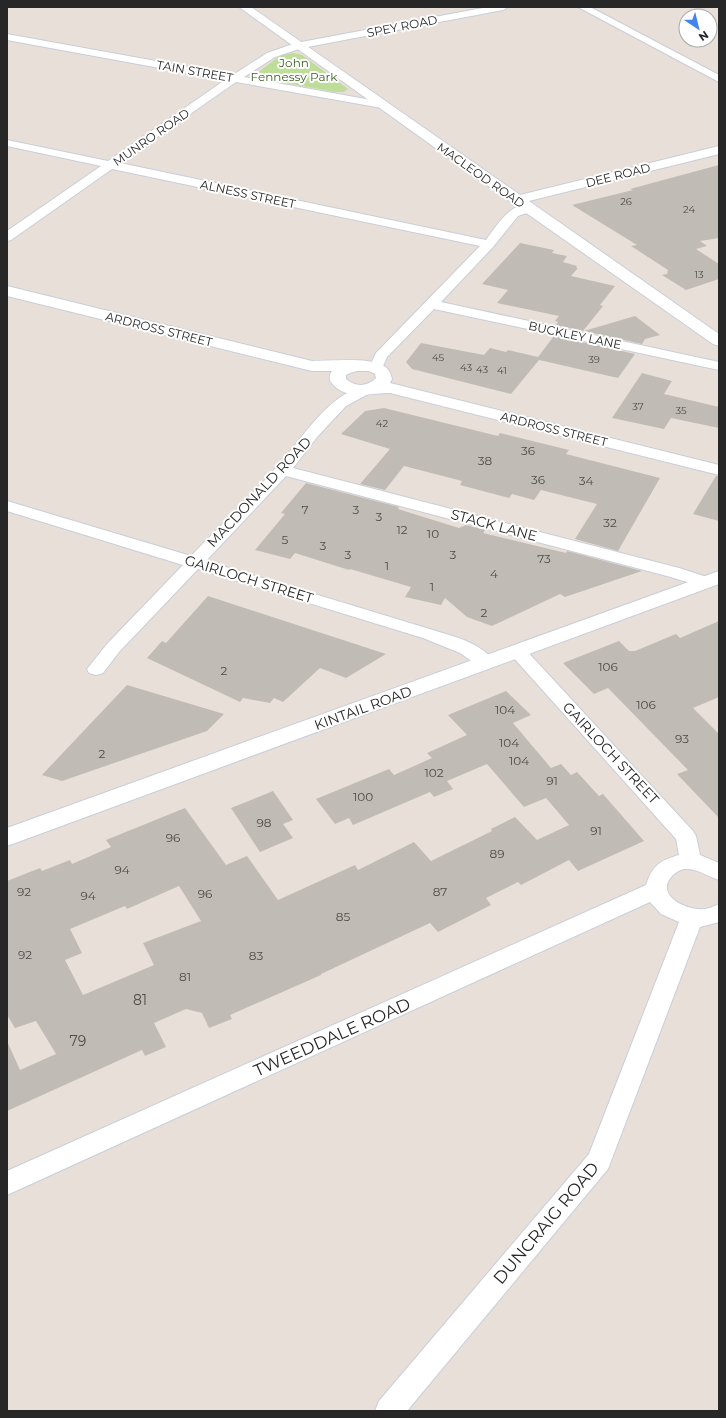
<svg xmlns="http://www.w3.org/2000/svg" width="726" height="1418" viewBox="0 0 726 1418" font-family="Montserrat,sans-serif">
	<rect width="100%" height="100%" fill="#e9dfd9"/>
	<path fill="#bedd98" d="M294,53l8,2 46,34 -4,3h-10l-78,-15 -3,-1 28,-21z"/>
	<g fill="#c1bbb5" fill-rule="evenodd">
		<path d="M719,165v73l-19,3 7,5 -11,3 23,15v15l-33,11 -24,-15 5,-1 1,-4 -37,-24 6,-1 -65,-40 61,-15 -3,-1z"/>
		<path d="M520,243l34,7 -2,3 15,3 -4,6 14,4 -1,2h2l-7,8 44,10 -15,19 3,1 -20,25 -27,-6 2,-3 -3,-1 4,-5 -62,-13 11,-13 -26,-6z"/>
		<path d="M635,316l25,19 -15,4 -3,5 -58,-13z"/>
		<path d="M554,336l81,18 -17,24 -79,-18 -28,34 -99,-25 -6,-7 15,-19 63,12 6,-7 16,4 2,-2 30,7z"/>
		<path d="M642,373l30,8 -8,13 55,13v21l-48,-10 -7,11 -52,-11z"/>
		<path d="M384,408l114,28 2,-3 69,17 -3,4 94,24 -42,73 -43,-12 22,-35 -56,-14 -7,10 -22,-6 -3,4 -49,-13 2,-4 -58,-15 -19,24 -25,-6 30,-35 -49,-15 24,-23z"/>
		<path d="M716,476h3v45l-26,-7z"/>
		<path d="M306,483l93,24 -1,2 61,19 7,-3 19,5 -2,3 83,20 1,-2 75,20 -77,26 -5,-3 -68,32 -25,-9 -22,-19 -4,7 -36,-8 6,-10 -61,-18 -1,1 -54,-17 -5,6 -35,-9 30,-36 -4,-1z"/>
		<path d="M208,596l178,58 -40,24 -26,-10 -37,34 -9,-4 -4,5 -27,-5 -3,4 -93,-44 15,-17 4,2z"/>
		<path d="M719,621v76l-26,11 26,26v84l-42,-44 11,-4 -80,-82 -14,6 -31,-31 56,-22 10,10h6l41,-17 4,4z"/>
		<path d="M127,685l97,29 -17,17 -145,50 -20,-6z"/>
		<path d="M506,691l25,24 -18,8 38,45 10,-4 10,11 6,-3 22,24 4,-2 41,47 -66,30 -9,-11 -48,25 -3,-3 -32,16 5,7 -53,27 -8,-9 -109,51v1l-91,40 2,4 -23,9 -7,-15 -16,-4 -32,14 12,24 -21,9 -3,-6 -135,61v-70l13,29 36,-16 -20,-33 -21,7 -8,-13v-134l33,-13 2,3 28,-11 2,4 39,-17 -5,-7 79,-32 41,57 21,-9 31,44 77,-35 3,5 56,-28 17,19 61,-30 -1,-2 24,-12 22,23 32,-15 -23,-27 -22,9 -37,-43 -40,17 6,8 -19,8 -4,-5 -77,33 -4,-7 -14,6 -19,-25 73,-30 5,6 38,-17 -5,-5 40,-18 -19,-20zM179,886l22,35 -58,22 11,22 -71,30 -18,-35 17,-7 -12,-24 55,-23 2,3z"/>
		<path d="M273,791l20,29 -10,4 10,14 -33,14 -29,-44z"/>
	</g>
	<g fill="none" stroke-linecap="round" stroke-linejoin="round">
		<defs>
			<g id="minor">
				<path d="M488,7h20l-5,3 -201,38 -27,9 -31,20 138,25 4,1 1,2 -1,2 -4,1 -146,-26 -116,81 366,77c11,-15 26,-40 47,-35l2,3 -2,3 -15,5 -25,31 -52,55 278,60v8l-285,-61 -47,48 -6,14 -5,1 -5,-1 -2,-3 7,-15 104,-107 -368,-77 -101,71 -4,1v-10l94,-65 -94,-20v-6l101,21 117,-81 -218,-40v-6l226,41 34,-22 29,-10z"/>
				<path d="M578,7h12l129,68v7z"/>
				<path d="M365,386l5,1 2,3 -2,3 -24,13 -28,30 -25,32 386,100 31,10 3,4 -3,4 -6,1 -37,-11 -381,-100 -80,85 253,77c13,5 28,12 36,25l-3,4 -6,2 -6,-2 -20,-14 -37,-15 -225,-69 -79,83 -16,21 -7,2 -7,-2 -2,-4 20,-25 76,-79 -176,-54v-10l184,55c28,-29 58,-58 85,-88 26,-28 50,-73 89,-82z"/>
				<path d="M518,646l6,2 169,183 3,5 4,19 19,8v17c-12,-4 -22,-12 -35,-11 -4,1 -8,3 -11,6 -20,20 14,36 31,34 5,0 10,-3 15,-5v18l-19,5 -92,242 -201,242h-32l4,-10 210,-247 90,-232 -18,-8 -11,-12 -643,293v-24l639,-286c7,-20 13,-24 33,-30l-3,-16 -164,-183 -3,-4 3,-4z"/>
			</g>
			<g id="tertiary">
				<path d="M239,7h12l269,188 199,-49v8l-190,47 190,133v12l-6,-2 -201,-141z"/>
				<path d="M7,286l305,75c18,0 58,-4 72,5 5,3 7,8 8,13l-2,4 329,82v10l-329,-82c-19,0 -46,8 -59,-11 -2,-3 -2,-7 1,-11h-20l-305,-75zM357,371h12l6,3 1,4c-9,9 -21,9 -30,1v-4l4,-2z"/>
			</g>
			<path id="secondary" d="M719,571v13l-712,262v-18z"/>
		</defs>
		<use href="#minor" stroke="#c8ced9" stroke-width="2"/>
		<use href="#tertiary" stroke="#c8ced9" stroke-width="2"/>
		<use href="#secondary" stroke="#c8ced9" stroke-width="2"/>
		<use href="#minor" fill="#fff" fill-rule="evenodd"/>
		<use href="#tertiary" fill="#fff" fill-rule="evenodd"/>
		<use href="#secondary" fill="#fff" fill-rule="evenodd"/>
	</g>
	<g text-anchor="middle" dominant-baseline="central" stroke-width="4" stroke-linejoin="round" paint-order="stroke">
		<g font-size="10" fill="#4e4c4a">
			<text x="626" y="201">26</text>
			<text x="689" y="209">24</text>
			<text x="699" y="274">13</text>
			<text x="438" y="357">45</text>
			<text x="594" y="359">39</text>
			<text x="466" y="367">43</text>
			<text x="482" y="369">43</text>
			<text x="502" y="370">41</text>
			<text x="638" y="406">37</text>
			<text x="681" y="410">35</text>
			<text x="382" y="423">42</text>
		</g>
		<g font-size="12" fill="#272727" stroke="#fff">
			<text transform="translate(402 26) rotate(-11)">SPEY ROAD</text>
			<text transform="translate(195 71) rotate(10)">TAIN STREET</text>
			<text transform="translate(151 137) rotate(-35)">MUNRO ROAD</text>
			<text transform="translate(481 175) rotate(35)">MACLEOD ROAD</text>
			<text transform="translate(618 175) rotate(-14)">DEE ROAD</text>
			<text transform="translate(248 194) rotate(12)">ALNESS STREET</text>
			<text transform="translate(159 329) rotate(14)">ARDROSS STREET</text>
			<text transform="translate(575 335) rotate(12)">BUCKLEY LANE</text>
			<text transform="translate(554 429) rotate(14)">ARDROSS STREET</text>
		</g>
		<g font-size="12" fill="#385f1d" stroke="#fff">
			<text x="294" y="62">John<tspan x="294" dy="14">Fennessy Park</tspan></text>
		</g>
		<g font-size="12" fill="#4e4c4a">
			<text x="528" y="450">36</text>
			<text x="485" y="460">38</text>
			<text x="538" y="479">36</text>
			<text x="586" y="480">34</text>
			<text x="305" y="509">7</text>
			<text x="356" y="509">3</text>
			<text x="379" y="516">3</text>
			<text x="610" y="522">32</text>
			<text x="402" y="529">12</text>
			<text x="433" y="533">10</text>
			<text x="285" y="539">5</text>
			<text x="323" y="545">3</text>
			<text x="348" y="554">3</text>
			<text x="453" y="554">3</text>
			<text x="544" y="558">73</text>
			<text x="387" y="565">1</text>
			<text x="494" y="573">4</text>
			<text x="432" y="586">1</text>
			<text x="484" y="612">2</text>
			<text x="608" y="666">106</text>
			<text x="224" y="670">2</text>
			<text x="646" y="704">106</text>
			<text x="505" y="709">104</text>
			<text x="682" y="738">93</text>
			<text x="509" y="742">104</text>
			<text x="102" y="753">2</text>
			<text x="519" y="760">104</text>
			<text x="434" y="772">102</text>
			<text x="552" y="780">91</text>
			<text x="363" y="796">100</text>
			<text x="264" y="822">98</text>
			<text x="596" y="830">91</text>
			<text x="173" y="837">96</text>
			<text x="497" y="853">89</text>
			<text x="122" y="869">94</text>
			<text x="24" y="891">92</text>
			<text x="440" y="891">87</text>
			<text x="205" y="893">96</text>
			<text x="88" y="895">94</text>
			<text x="343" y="916">85</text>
			<text x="25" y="954">92</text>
			<text x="256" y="955">83</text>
			<text x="185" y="976">81</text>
		</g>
		<g font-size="14" fill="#272727" stroke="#fff">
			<text transform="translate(259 492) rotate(-47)">MACDONALD ROAD</text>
			<text transform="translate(494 525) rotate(15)">STACK LANE</text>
			<text transform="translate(249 579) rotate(17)">GAIRLOCH STREET</text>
			<text transform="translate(363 708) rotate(-20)">KINTAIL ROAD</text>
			<text transform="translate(611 753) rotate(47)">GAIRLOCH STREET</text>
		</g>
		<g font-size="14" fill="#4e4c4a">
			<text x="140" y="1000">81</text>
			<text x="78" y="1041">79</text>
		</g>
		<g font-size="17" fill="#272727" stroke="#fff">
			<text transform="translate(332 1037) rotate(-24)">TWEEDDALE ROAD</text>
			<text transform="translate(546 1223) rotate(-50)">DUNCRAIG ROAD</text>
		</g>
	</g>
	<rect width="726" height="1418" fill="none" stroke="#272727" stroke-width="16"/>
	<g transform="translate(698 28) rotate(145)"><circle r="19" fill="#ffffff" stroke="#a9a9a9"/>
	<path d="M0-3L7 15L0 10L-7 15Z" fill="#4184ef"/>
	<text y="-6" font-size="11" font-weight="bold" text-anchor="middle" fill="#272727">N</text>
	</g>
</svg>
